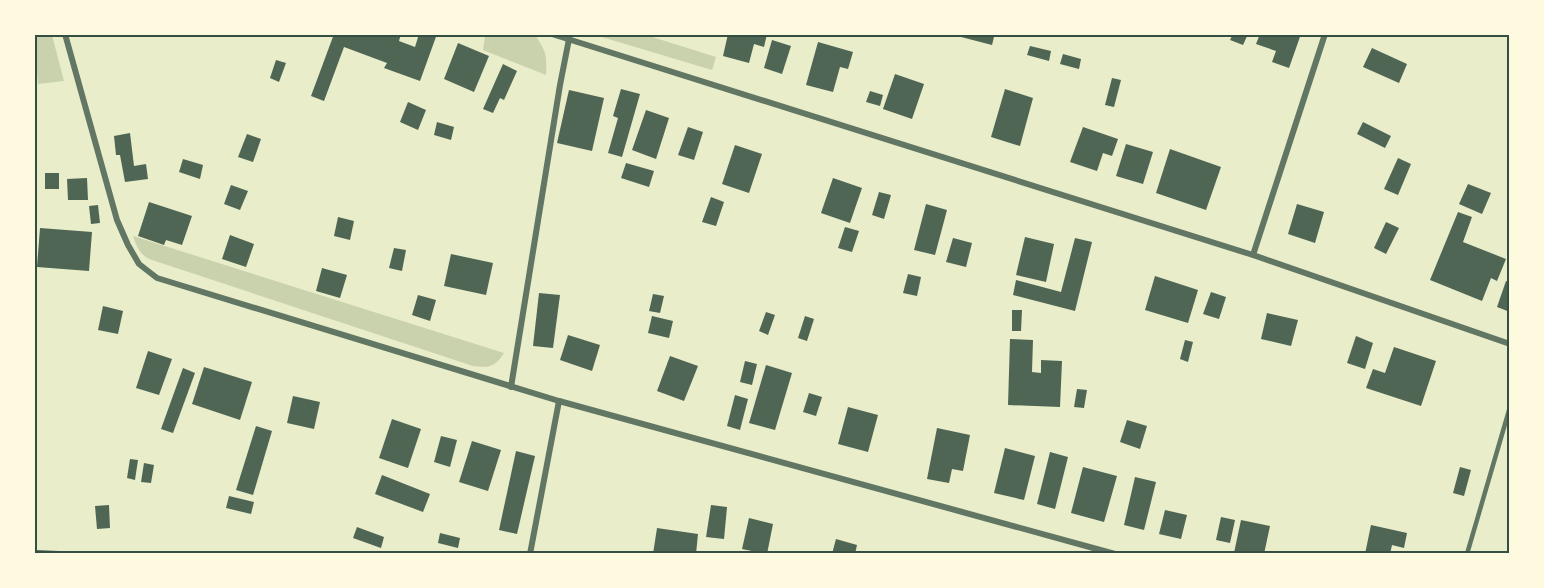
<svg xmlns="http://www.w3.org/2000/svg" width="1544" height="588" viewBox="0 0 1544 588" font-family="'DM Sans',sans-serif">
	<rect width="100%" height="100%" fill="#e9edc9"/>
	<g fill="#cad2ad">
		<path d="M34,35h18l12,46 -26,3 -2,-22h-1z"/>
		<path d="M482,35h53c11,16 12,20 11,40l-63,-25 2,-14z"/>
		<path d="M595,35h51l70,22 -4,13z"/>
		<path d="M133,236l371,117c-9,14 -15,15 -31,13l-321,-106c-12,-4 -15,-13 -19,-24z"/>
	</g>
	<g fill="#4f6655">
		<path d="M334,34h67l-2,7 16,6 4,-13h18l-17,47 -36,-13 3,-5 -43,-16 -20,54 -13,-5z"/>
		<path d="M728,34h39l-3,13 -10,-3 -5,19 -26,-7z"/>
		<path d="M962,34h23l9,3 -2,8 -31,-8z"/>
		<path d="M1233,34h15l-5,11 -13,-5z"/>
		<path d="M1260,34h41l-12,34 -17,-6 4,-11 -20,-7z"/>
		<path d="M772,40l19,6 -9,28 -18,-6z"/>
		<path d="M818,42l35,10 -5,17 -8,-2 -7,25 -27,-7z"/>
		<path d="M458,43l31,13 -15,36 -30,-13z"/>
		<path d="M1030,46l21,5 -2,10 -22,-6z"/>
		<path d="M1372,48l35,16 -8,19 -36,-16z"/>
		<path d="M1063,54l18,5 -2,10 -19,-5z"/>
		<path d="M276,60l10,3 -7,19 -9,-4z"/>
		<path d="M503,64l14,7 -13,29 -4,-2 -7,15 -10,-4z"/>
		<path d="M895,74l29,10 -12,35 -29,-10z"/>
		<path d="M1112,78l9,2 -7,27 -9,-2z"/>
		<path d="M621,89l19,5 -18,63 -14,-4 10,-35 -5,-2z"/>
		<path d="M1005,89l28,9 -13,48 -29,-9z"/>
		<path d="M569,90l35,8 -12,53 -35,-8z"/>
		<path d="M870,91l13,4 -3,11 -14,-4z"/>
		<path d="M408,102l18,8 -8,20 -18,-8z"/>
		<path d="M646,110l23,8 -13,41 -24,-9z"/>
		<path d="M437,122l17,5 -3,13 -17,-5z"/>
		<path d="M1363,122l28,14 -6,12 -28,-14z"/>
		<path d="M688,127l15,5 -9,28 -16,-5z"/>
		<path d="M1083,127l35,12 -6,17 -9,-3 -6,18 -27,-9z"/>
		<path d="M130,133l4,33 12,-2 2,15 -23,3 -5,-27h-4l-2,-19z"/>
		<path d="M247,134l14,5 -8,23 -15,-5z"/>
		<path d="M1126,144l27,8 -10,32 -27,-8z"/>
		<path d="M735,145l27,9 -13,39 -27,-9z"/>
		<path d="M1170,149l51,18 -15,43 -50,-17z"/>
		<path d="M1398,158l13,6 -13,31 -14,-6z"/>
		<path d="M183,159l20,6 -3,14 -21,-7z"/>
		<path d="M626,163l28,8 -5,16 -28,-9z"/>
		<rect x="45" y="173" width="14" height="16"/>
		<path d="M87,178l1,22h-20l-1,-21z"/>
		<path d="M833,178l29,10 -12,35 -29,-10z"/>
		<path d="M1468,184l23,9 -9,21 -23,-10z"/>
		<path d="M231,185l17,6 -8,19 -16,-6z"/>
		<path d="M879,192l12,3 -7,24 -12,-4z"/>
		<path d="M711,197l13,5 -8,24 -14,-4z"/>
		<path d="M149,202l43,14 -10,29 -16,-5 -2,5 -26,-9z"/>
		<path d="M926,204l21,6 -12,45 -21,-5z"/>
		<path d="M1297,204l27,8 -9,31 -27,-9z"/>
		<path d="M98,205l2,18 -9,1 -2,-18z"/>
		<path d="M1458,212l14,5 -9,25 43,17 -9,22 -6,-3 -9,23 -52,-21z"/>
		<path d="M338,217l16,4 -4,19 -16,-4z"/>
		<path d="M1386,222l13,6 -13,26 -12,-6z"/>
		<path d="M845,227l14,4 -7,21 -14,-4z"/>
		<path d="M40,228l52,4 -3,39 -52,-4z"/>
		<path d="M230,235l24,9 -8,23 -24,-8z"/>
		<path d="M1025,237l29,7 -8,38 -30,-7z"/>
		<path d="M953,238l19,5 -6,24 -20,-5z"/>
		<path d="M1075,238l17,4 -17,69 -62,-16 3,-15 45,12z"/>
		<path d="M394,248l12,2 -4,21 -13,-3z"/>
		<path d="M451,254l42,9 -7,32 -42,-9z"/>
		<path d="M322,268l25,7 -7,23 -24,-7z"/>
		<path d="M908,274l13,3 -4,19 -14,-3z"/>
		<path d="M1155,276l43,14 -10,33 -43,-13z"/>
		<path d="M1506,281l4,1v30l-13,-5z"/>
		<path d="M1211,292l15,5 -7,22 -16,-5z"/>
		<path d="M539,293l21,2 -7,53 -20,-2z"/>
		<path d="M653,294l11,2 -4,17 -11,-2z"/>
		<path d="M418,295l18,5 -6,21 -18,-6z"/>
		<path d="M103,306l20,5 -5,23 -20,-4z"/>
		<path d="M1012,310h10l-1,21h-9z"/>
		<path d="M766,312l9,3 -7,20 -9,-4z"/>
		<path d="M1267,313l31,7 -7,26 -30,-7z"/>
		<path d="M652,316l21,5 -4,17 -21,-5z"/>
		<path d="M805,316l9,3 -7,22 -9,-3z"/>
		<path d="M568,335l32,10 -8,26 -32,-11z"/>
		<path d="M1356,336l17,7 -8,26 -18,-6z"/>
		<path d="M1010,339l23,1 -1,32 9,1v-13l21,1 -2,46 -52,-2z"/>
		<path d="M1185,340l8,2 -5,20 -8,-3z"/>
		<path d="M1394,347l42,14 -15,45 -55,-18 7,-19 12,4z"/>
		<path d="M148,351l24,8 -13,36 -23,-7z"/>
		<path d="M670,356l28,10 -14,35 -27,-10z"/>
		<path d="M745,361l12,3 -5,21 -12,-3z"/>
		<path d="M766,365l26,8 -17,57 -26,-7z"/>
		<path d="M204,367l48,15 -12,38 -48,-16z"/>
		<path d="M183,368l12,5 -22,60 -12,-4z"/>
		<path d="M1077,389l10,1 -3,18 -10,-1z"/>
		<path d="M809,393l13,4 -6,19 -13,-4z"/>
		<path d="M735,395l13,4 -8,31 -13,-4z"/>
		<path d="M293,396l27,6 -6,27 -27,-6z"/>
		<path d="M848,407l30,8 -10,37 -30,-8z"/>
		<path d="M392,419l29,10 -13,39 -29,-10z"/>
		<path d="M1127,420l20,6 -7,23 -20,-7z"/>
		<path d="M256,426l16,5 -19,64 -17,-5z"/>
		<path d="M937,428l33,7 -7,36 -11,-2 -3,14 -22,-4z"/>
		<path d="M441,436l16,4 -7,27 -16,-5z"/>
		<path d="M472,441l29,9 -13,41 -29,-9z"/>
		<path d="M1005,448l30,8 -11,44 -30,-7z"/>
		<path d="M516,451l19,5 -18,78 -18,-4z"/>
		<path d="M1050,452l18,5 -13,52 -18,-5z"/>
		<path d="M130,459l8,1 -3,20 -8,-2z"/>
		<path d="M144,463l10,2 -3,18 -10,-1z"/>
		<path d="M1083,467l34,9 -13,46 -33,-9z"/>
		<path d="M1460,467l11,3 -7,26 -11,-3z"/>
		<path d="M382,475l48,19 -7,18 -48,-18z"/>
		<path d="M1135,477l21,5 -12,48 -20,-5z"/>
		<path d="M229,496l25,6 -3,12 -25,-6z"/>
		<path d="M109,505l1,23 -13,1 -2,-23z"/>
		<path d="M711,505l16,2 -3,32 -18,-2z"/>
		<path d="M1165,510l22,5 -6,24 -22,-5z"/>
		<path d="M1221,517l14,3 -5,23 -14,-3z"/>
		<path d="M749,518l24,6 -6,30 -25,-5z"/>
		<path d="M1241,520l29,6 -6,28 -30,-1z"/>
		<path d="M1371,525l36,8 -3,15 -12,-3 -2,9h-25z"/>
		<path d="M357,527l27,10 -3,11 -28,-10z"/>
		<path d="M657,528l41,6 -2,20h-43z"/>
		<path d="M440,533l20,5 -2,10 -20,-5z"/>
		<path d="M836,539l21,6 -2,9h-23z"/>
		<path d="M36,550l23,1v3h-23z"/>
	</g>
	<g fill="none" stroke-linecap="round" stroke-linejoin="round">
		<path stroke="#617663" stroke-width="4.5" d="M1467,554l43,-147"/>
		<g stroke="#617663" stroke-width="6">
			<path d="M65,34l52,186 11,25 11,19 18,14 402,123 556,153"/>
			<path d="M552,34l701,221 257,89"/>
			<path d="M1253,255l72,-221"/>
			<path d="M511,387l49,-302 10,-51"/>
			<path d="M530,554l29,-153"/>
		</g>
	</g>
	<rect width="1544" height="588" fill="none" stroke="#fefae0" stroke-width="72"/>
	<rect x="36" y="36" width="1472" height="516" fill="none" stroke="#344e41" stroke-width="2"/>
</svg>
